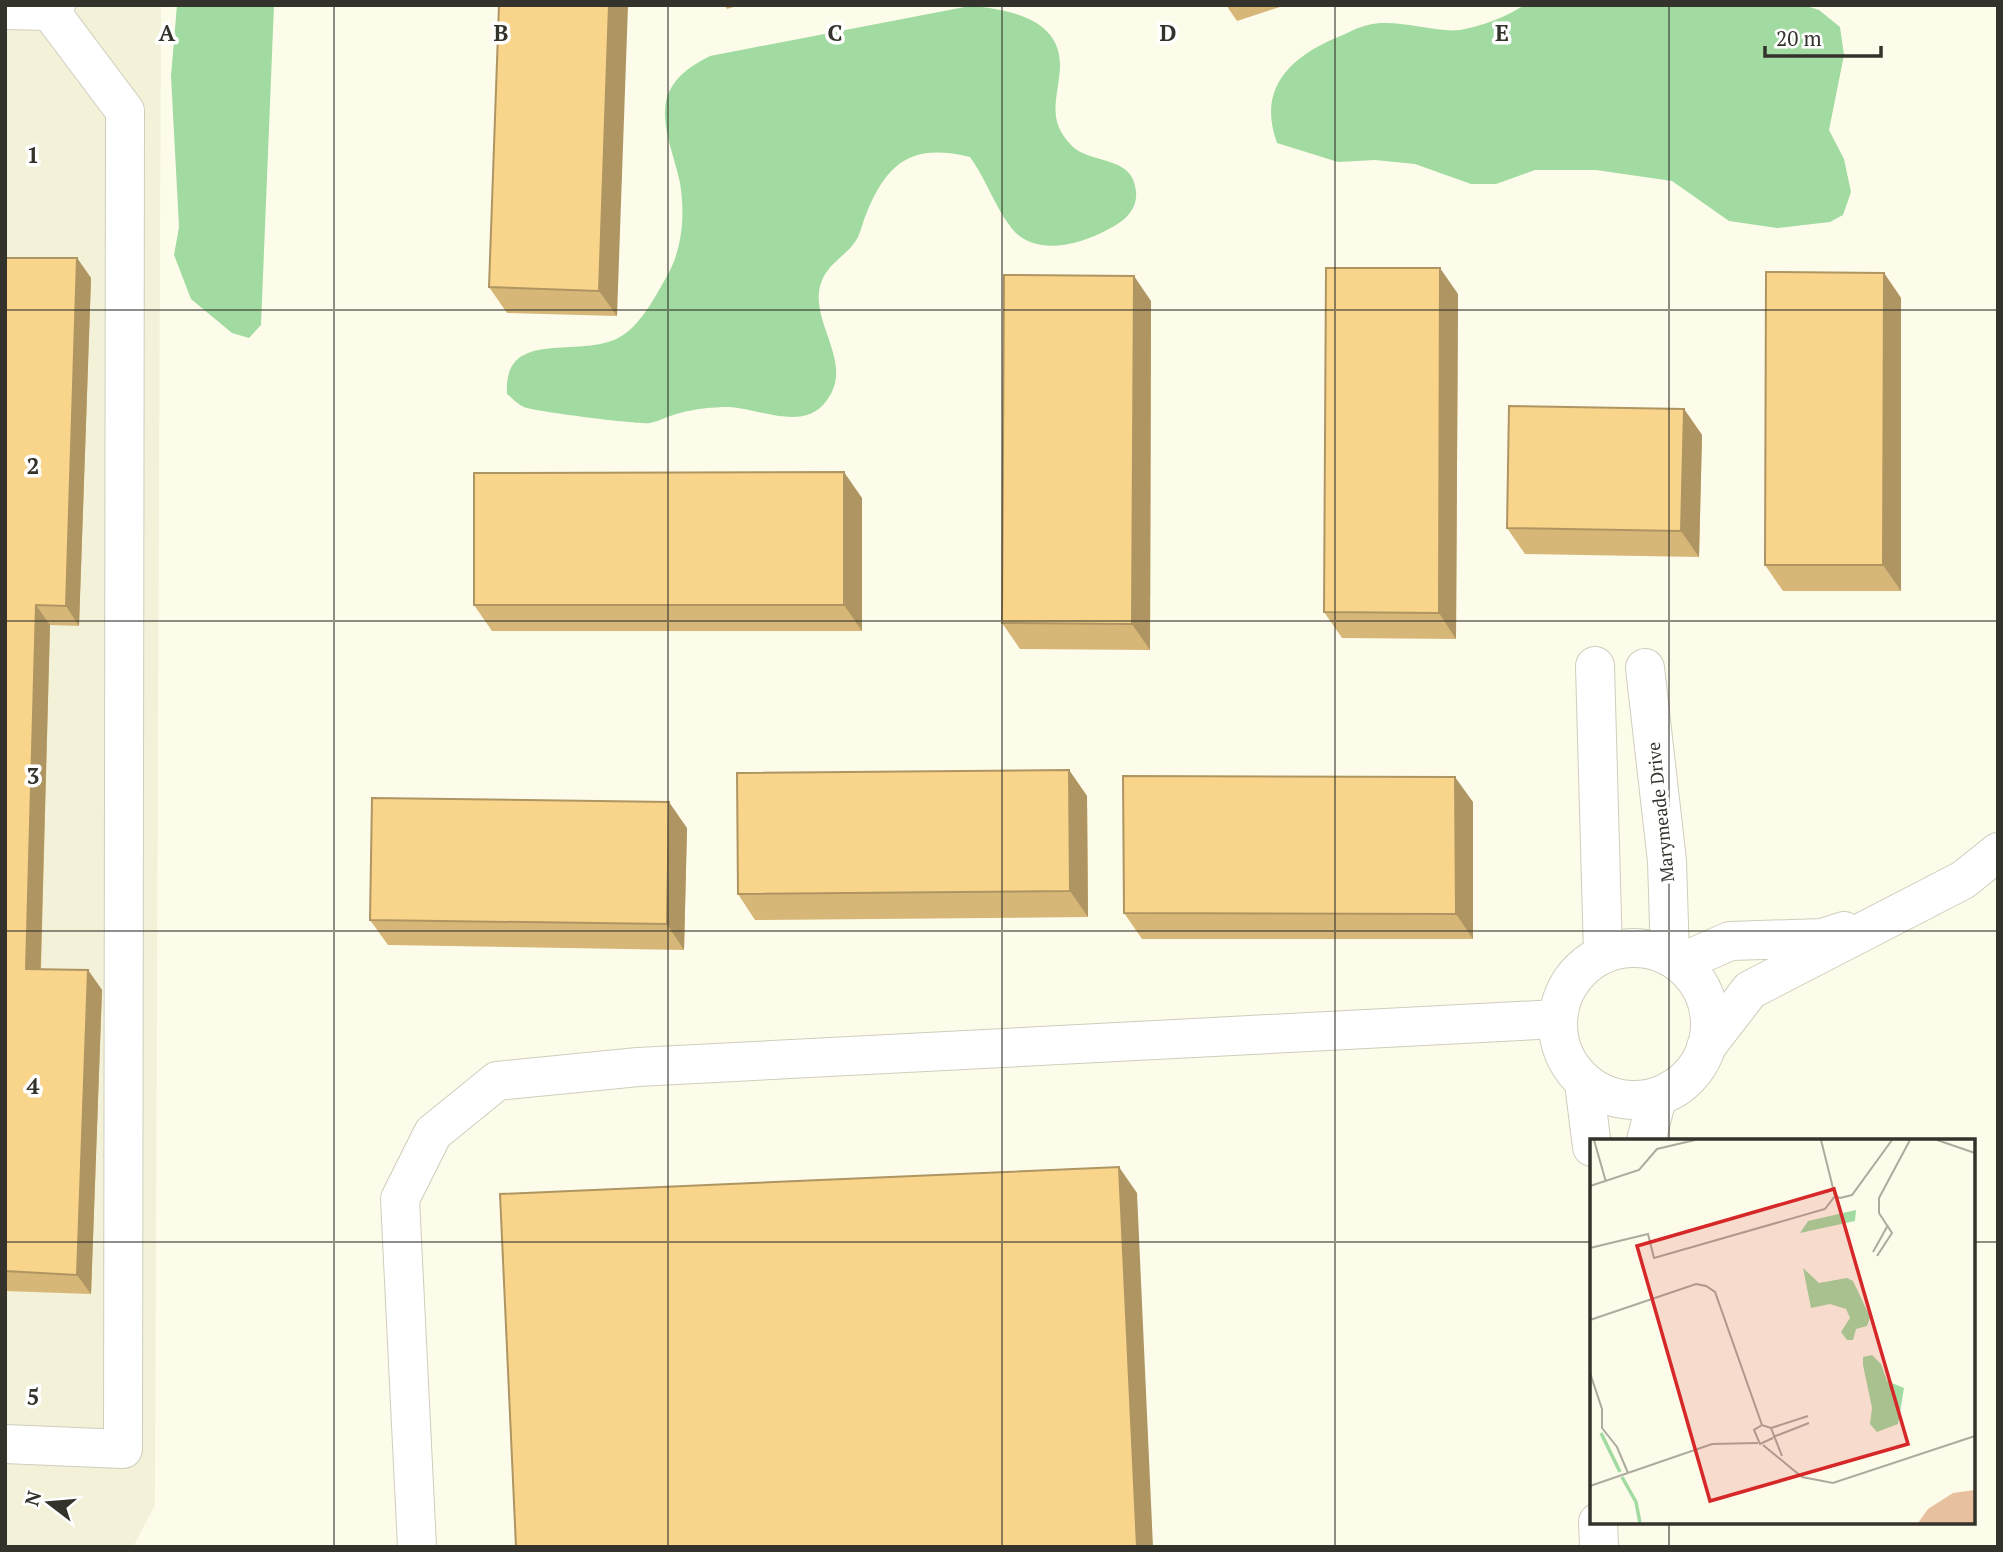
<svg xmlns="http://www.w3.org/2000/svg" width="2003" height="1552" viewBox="0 0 2003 1552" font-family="'PT Serif',serif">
	<rect width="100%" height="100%" fill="#fdfcea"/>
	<path fill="#f3f1d8" d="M5,5h156l-6,1500 -22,42h-128z"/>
	<g fill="#a1dba1">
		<path d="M177,5h97l-13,320 -12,13 -17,-5 -41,-34 -17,-44 5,-28 -8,-151z"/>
		<path d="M1525,5h279l15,5 21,17 4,28 -15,75 15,29 7,33 -8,23 -13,7 -53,6 -48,-7 -57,-40 -76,-11h-61l-39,14h-25l-56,-20 -40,-4 -37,2 -61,-19c-20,-55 13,-86 61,-106 10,-4 20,-10 30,-12 28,-7 68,8 92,5 23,-4 45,-13 65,-25z"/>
		<path d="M970,6c37,3 91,12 90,60 -1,31 -15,53 12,80 20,19 61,9 64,45 2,20 -13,31 -29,39 -28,15 -75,28 -97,-4 -16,-21 -24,-47 -40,-69 -55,-13 -81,2 -103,55 -4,8 -5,17 -9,25 -11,21 -35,26 -39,55 -4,36 34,73 8,108 -23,33 -67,8 -99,7 -15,0 -34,2 -48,6 -10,2 -20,8 -30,10 -9,2 -119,-12 -126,-16 -6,-2 -12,-9 -17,-13 -4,-67 71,-35 111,-56 22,-11 37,-41 49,-62 16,-28 18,-62 13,-93 -5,-27 -24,-67 -10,-93 9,-17 23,-25 40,-34z"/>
	</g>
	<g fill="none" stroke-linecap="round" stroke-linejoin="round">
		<defs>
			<g id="minor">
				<path d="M5,10l45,1 6,-6"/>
				<path d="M1595,666l8,288"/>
				<path d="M1645,668l22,193 3,96"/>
				<circle cx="1634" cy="1024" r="76"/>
				<path d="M1680,963l50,-22 92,-3 22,-7"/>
				<path d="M1706,1047l44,-57 213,-110 35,-28"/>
				<path d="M1584,1083l8,64"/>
				<path d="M1646,1141l11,-43 21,-12"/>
				<path d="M5,1444l118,5 2,-1338 -75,-100"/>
				<path d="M1598,1522l1,25"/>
				<path d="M417,1547l-17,-348 33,-66 64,-52 141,-14 919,-48"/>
			</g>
		</defs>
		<use href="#minor" stroke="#cfcebd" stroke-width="40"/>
		<use href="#minor" stroke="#fff" stroke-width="38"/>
	</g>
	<g fill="#d6b778">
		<path d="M499,5l118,311 -110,-3 -18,-26z"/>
		<path d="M724,5h16l-13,4z"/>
		<path d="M1226,5h60l-49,16z"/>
		<path d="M5,258h72l14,20 -12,348 -29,-1 -9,344 47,1 14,20 -11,304 -86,-3z"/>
		<path d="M1884,273l17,25v293h-118l-18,-26z"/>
		<path d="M1458,294l-2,345 -114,-1 -18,-26z"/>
		<path d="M1151,301l-1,349 -130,-1 -18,-26z"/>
		<path d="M1684,409l18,26 -3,122 -174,-3 -18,-26z"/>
		<path d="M862,498v133h-370l-18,-26z"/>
		<path d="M1069,770l18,26 1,121 -333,3 -17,-26z"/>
		<path d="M1473,802v137h-331l-18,-26z"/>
		<path d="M687,828l-3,122 -296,-5 -18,-25z"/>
	</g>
	<g fill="#ae9562">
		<path d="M609,5h19l-11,311 -18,-25z"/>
		<path d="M77,258l14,20 -12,348 -13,-20z"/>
		<path d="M1440,268l18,26 -2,345 -17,-26z"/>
		<path d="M1884,273l17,25v293l-18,-26z"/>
		<path d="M1134,276l17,25 -1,349 -18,-26z"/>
		<path d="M1684,409l18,26 -3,122 -18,-26z"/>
		<path d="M844,472l18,26v133l-18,-26z"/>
		<path d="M36,605l14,20 -10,364 -14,-20z"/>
		<path d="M1069,770l18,26 1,121 -18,-26z"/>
		<path d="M1455,777l18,25v137l-17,-25z"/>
		<path d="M669,802l18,26 -3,122 -17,-26z"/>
		<path d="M88,970l14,20 -11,304 -14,-19z"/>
		<path d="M1119,1167l18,26 16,354h-16z"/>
	</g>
	<g fill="#f9d58c" stroke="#ae9562" stroke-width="2">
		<path d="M499,5h110l-10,286 -110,-4z"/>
		<path d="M5,258h72l-11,348 -30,-1 -10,364 62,1 -11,305 -72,-4z"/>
		<path d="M1326,268h114l-1,345 -115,-1z"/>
		<path d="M1766,272l118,1 -1,292h-118z"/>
		<path d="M1004,275l130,1 -2,348 -130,-1z"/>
		<path d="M1509,406l175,3 -3,122 -174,-3z"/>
		<path d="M844,472v133h-370v-132z"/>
		<path d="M1069,770l1,121 -332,3 -1,-121z"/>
		<path d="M1123,776l332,1 1,137 -332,-1z"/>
		<path d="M372,798l297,4 -2,122 -297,-4z"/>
		<path d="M1119,1167l18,380h-621l-16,-353z"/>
	</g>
	<path fill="none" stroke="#33322b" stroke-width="2" stroke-opacity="0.55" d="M334,5v1542M668,5v1542M1002,5v1542M1335,5v1542M1669,5v1136M5,310h1993M5,621h1993M5,931h1993M5,1242h1587M1973,1242h25M1669,1522v25"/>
	<g text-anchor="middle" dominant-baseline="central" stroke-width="7" stroke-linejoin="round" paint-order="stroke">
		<g font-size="18" fill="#33322b" stroke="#fff">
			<text transform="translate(1660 812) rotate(-96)">Marymeade Drive</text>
		</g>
	</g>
	<g transform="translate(1590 1139)">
		<rect width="385" height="385" fill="#fdfcea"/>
		<path d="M385,351v33h-57l10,-14 25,-16z" fill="#e7c19e"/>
		<path d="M266,71l-1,11 -55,12 8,-12zM213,129l16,15 28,-5 6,3 17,36 -3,9 -11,3 -3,11h-6l-6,-8 9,-14 -4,-9 -16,-5 -19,4zM282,216l9,9 6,17 17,7 -6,36 -21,8 -7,-8 2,-16 -9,-43v-8z" fill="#a1dba1"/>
		<path fill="none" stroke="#a1dba1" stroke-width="3.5" d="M11,294l19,39M32,338l14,25 4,21"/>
		<path fill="none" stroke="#acab9e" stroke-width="2" d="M4,1l12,42M231,1l14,56 5,2 12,-3 40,-55M347,1l38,13M0,47l49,-16 18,-21 38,-9M0,109l58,-14 6,24 171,-49 10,-13M283,113l15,-27M287,117l15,-23 -13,-20v-15l31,-58M0,181l106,-36 10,2 9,6 47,133M0,234l12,36v19l15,19 11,26M181,289l37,-12M183,298l36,-14M183,299l-13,6 -6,-14 8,-5 9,3 11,28M173,306l39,32 31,6 142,-47M0,347l122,-42 46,-1"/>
		<path fill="#d62828" fill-opacity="0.15" stroke="#d62828" stroke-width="3.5" d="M244,50l74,255 -198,57 -73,-255z"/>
		<rect width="385" height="385" fill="none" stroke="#33322b" stroke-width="3.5"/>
	</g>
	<g font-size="23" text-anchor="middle" font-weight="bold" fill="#33322b" stroke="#fff" stroke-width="7" stroke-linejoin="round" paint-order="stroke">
		<text x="167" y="41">A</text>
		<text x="501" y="41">B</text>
		<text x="835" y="41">C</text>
		<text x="1168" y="41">D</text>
		<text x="1502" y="41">E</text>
		<text x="33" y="163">1</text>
		<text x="33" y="474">2</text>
		<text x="33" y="784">3</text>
		<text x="33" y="1094">4</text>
		<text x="33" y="1405">5</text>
	</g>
	<rect width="2003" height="1552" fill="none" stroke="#33322b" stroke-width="14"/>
	<g transform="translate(49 1503) rotate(286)" stroke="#ffffff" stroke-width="5" paint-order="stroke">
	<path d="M0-5L12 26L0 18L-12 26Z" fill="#33322b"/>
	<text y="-10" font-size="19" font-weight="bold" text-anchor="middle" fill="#33322b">N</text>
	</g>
	<path d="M1765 46v10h116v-10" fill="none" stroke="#33322b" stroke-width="3.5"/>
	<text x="1776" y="46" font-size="21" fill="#33322b" stroke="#ffffff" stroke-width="5" paint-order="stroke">20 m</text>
</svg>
